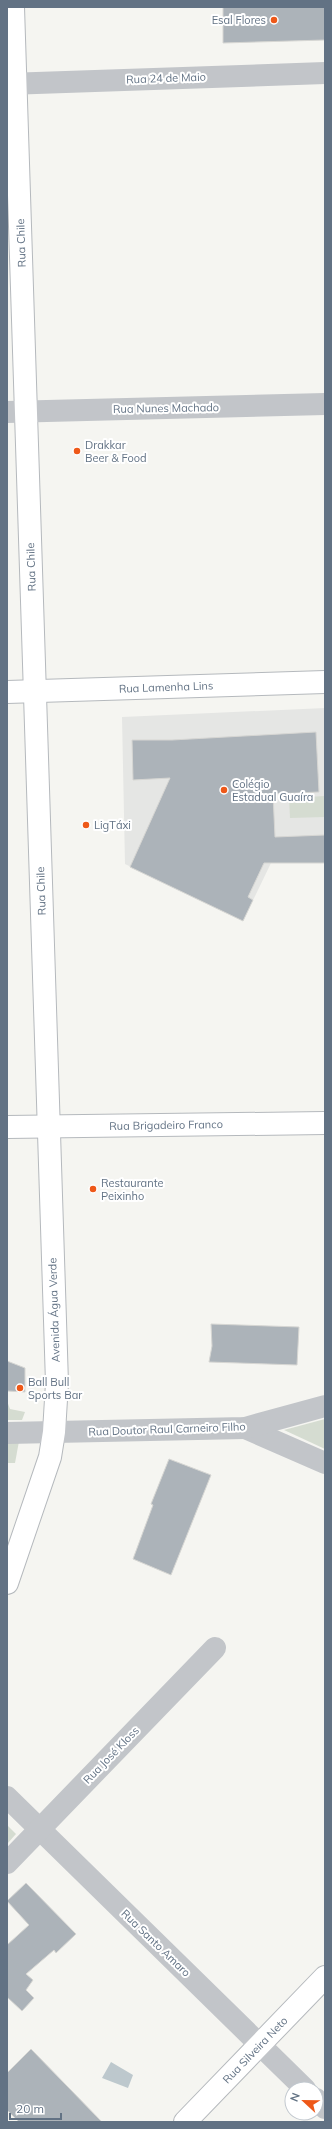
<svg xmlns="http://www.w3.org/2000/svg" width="332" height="2129" viewBox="0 0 332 2129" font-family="Mulish,sans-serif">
	<rect width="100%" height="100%" fill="#f5f5f1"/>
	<path fill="#e5e6e4" d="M325,708v155h-54l-28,58 -118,-57 -3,-147z"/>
	<g fill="#d5dcd1">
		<path d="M325,796v21l-35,1 -1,-20z"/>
		<path d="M7,1401l3,8 15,3 -3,8h-15z"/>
		<path d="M325,1419v30l-41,-19z"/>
		<path d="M22,1425l-7,38h-8v-37z"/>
		<path d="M7,1825l9,9 -9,10z"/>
	</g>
	<path fill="#bdc8cd" d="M111,2062l22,13 -5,13 -26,-10z"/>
	<g fill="#acb3b9" stroke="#d6d6d3">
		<path d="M223,7h102v33l-102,3z"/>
		<path d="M316,732l3,60 -46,2 2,43 50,-2v28h-61l-16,34 5,3 -10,21 -113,-54 40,-89 -37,2 -1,-40h40z"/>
		<path d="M211,1324l88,3 -2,38 -88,-3 3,-16z"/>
		<path d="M7,1361l18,7v24l-18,-1z"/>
		<path d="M169,1459l42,16 -40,100 -38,-16 20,-54 -2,-1z"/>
		<path d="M26,1883l50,51 -20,19 -2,-3 -28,24 7,6 -7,10 8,8 -12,13 -15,-14v-52l22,-20 -22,-24z"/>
		<path d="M31,2049l71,73h-83l-12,-12v-37z"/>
	</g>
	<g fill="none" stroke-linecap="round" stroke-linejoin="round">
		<defs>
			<g id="major">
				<path d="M7,692l318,-10"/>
				<path d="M7,1127l318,-4"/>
				<path d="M7,1583l43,-126 4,-25 3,-49 -44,-1376"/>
				<path d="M185,2122l140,-145"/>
			</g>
		</defs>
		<use href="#major" stroke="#b5b9bd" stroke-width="24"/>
		<g stroke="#c2c5c9" stroke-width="22">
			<path d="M7,84l318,-11"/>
			<path d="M7,412l318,-8"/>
			<path d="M245,1428l80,35"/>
			<path d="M7,1433l238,-5 80,-22"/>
			<path d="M7,1797l298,292"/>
			<path d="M7,1863l208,-215"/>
			<path d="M316,2099l9,9"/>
		</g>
		<use href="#major" stroke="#fff" stroke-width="22"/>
	</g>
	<g fill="#ee5818" stroke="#fff" stroke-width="1.5">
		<circle cx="274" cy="20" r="4"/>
		<circle cx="77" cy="451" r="4"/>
		<circle cx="224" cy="790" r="4"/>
		<circle cx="86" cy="825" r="4"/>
		<circle cx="93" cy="1189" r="4"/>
		<circle cx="20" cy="1388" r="4"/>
	</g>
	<g text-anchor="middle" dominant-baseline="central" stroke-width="4" stroke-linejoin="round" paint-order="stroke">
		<g font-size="11" fill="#627284" stroke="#fff" text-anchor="start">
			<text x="266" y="20" text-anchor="end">Esal Flores</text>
			<text x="85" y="445">Drakkar<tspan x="85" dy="13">Beer &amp; Food</tspan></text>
			<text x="232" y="784">Colégio<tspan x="232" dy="13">Estadual Guaíra</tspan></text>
			<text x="94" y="825">LigTáxi</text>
			<text x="101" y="1183">Restaurante<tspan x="101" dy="13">Peixinho</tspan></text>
			<text x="28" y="1382">Ball Bull<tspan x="28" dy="13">Sports Bar</tspan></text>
		</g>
		<g font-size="11" fill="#627284" stroke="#fff">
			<text transform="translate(166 78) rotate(-2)">Rua 24 de Maio</text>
			<text transform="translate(21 243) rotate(-92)">Rua Chile</text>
			<text transform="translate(166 408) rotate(-1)">Rua Nunes Machado</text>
			<text transform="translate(31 567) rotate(-92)">Rua Chile</text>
			<text transform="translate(166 687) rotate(-2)">Rua Lamenha Lins</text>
			<text transform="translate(41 891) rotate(-92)">Rua Chile</text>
			<text transform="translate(166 1125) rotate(-1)">Rua Brigadeiro Franco</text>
			<text transform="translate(54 1310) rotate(-92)">Avenida Água Verde</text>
			<text transform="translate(167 1429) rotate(-2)">Rua Doutor Raul Carneiro Filho</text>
			<text transform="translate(111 1755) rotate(-46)">Rua José Kloss</text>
			<text transform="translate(156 1943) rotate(44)">Rua Santo Amaro</text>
			<text transform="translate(255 2050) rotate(-46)">Rua Silveira Neto</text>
		</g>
	</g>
	<rect width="332" height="2129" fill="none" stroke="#627284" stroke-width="16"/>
	<g transform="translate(304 2101) rotate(292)"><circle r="19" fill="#ffffff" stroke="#c0c7ce"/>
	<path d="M0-3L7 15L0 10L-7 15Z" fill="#ee5818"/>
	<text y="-6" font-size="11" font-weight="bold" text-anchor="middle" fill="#627284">N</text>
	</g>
	<path d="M10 2113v6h51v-6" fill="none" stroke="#627284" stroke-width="2"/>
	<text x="16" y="2113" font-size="12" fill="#627284" stroke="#ffffff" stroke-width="3" paint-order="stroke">20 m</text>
</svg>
